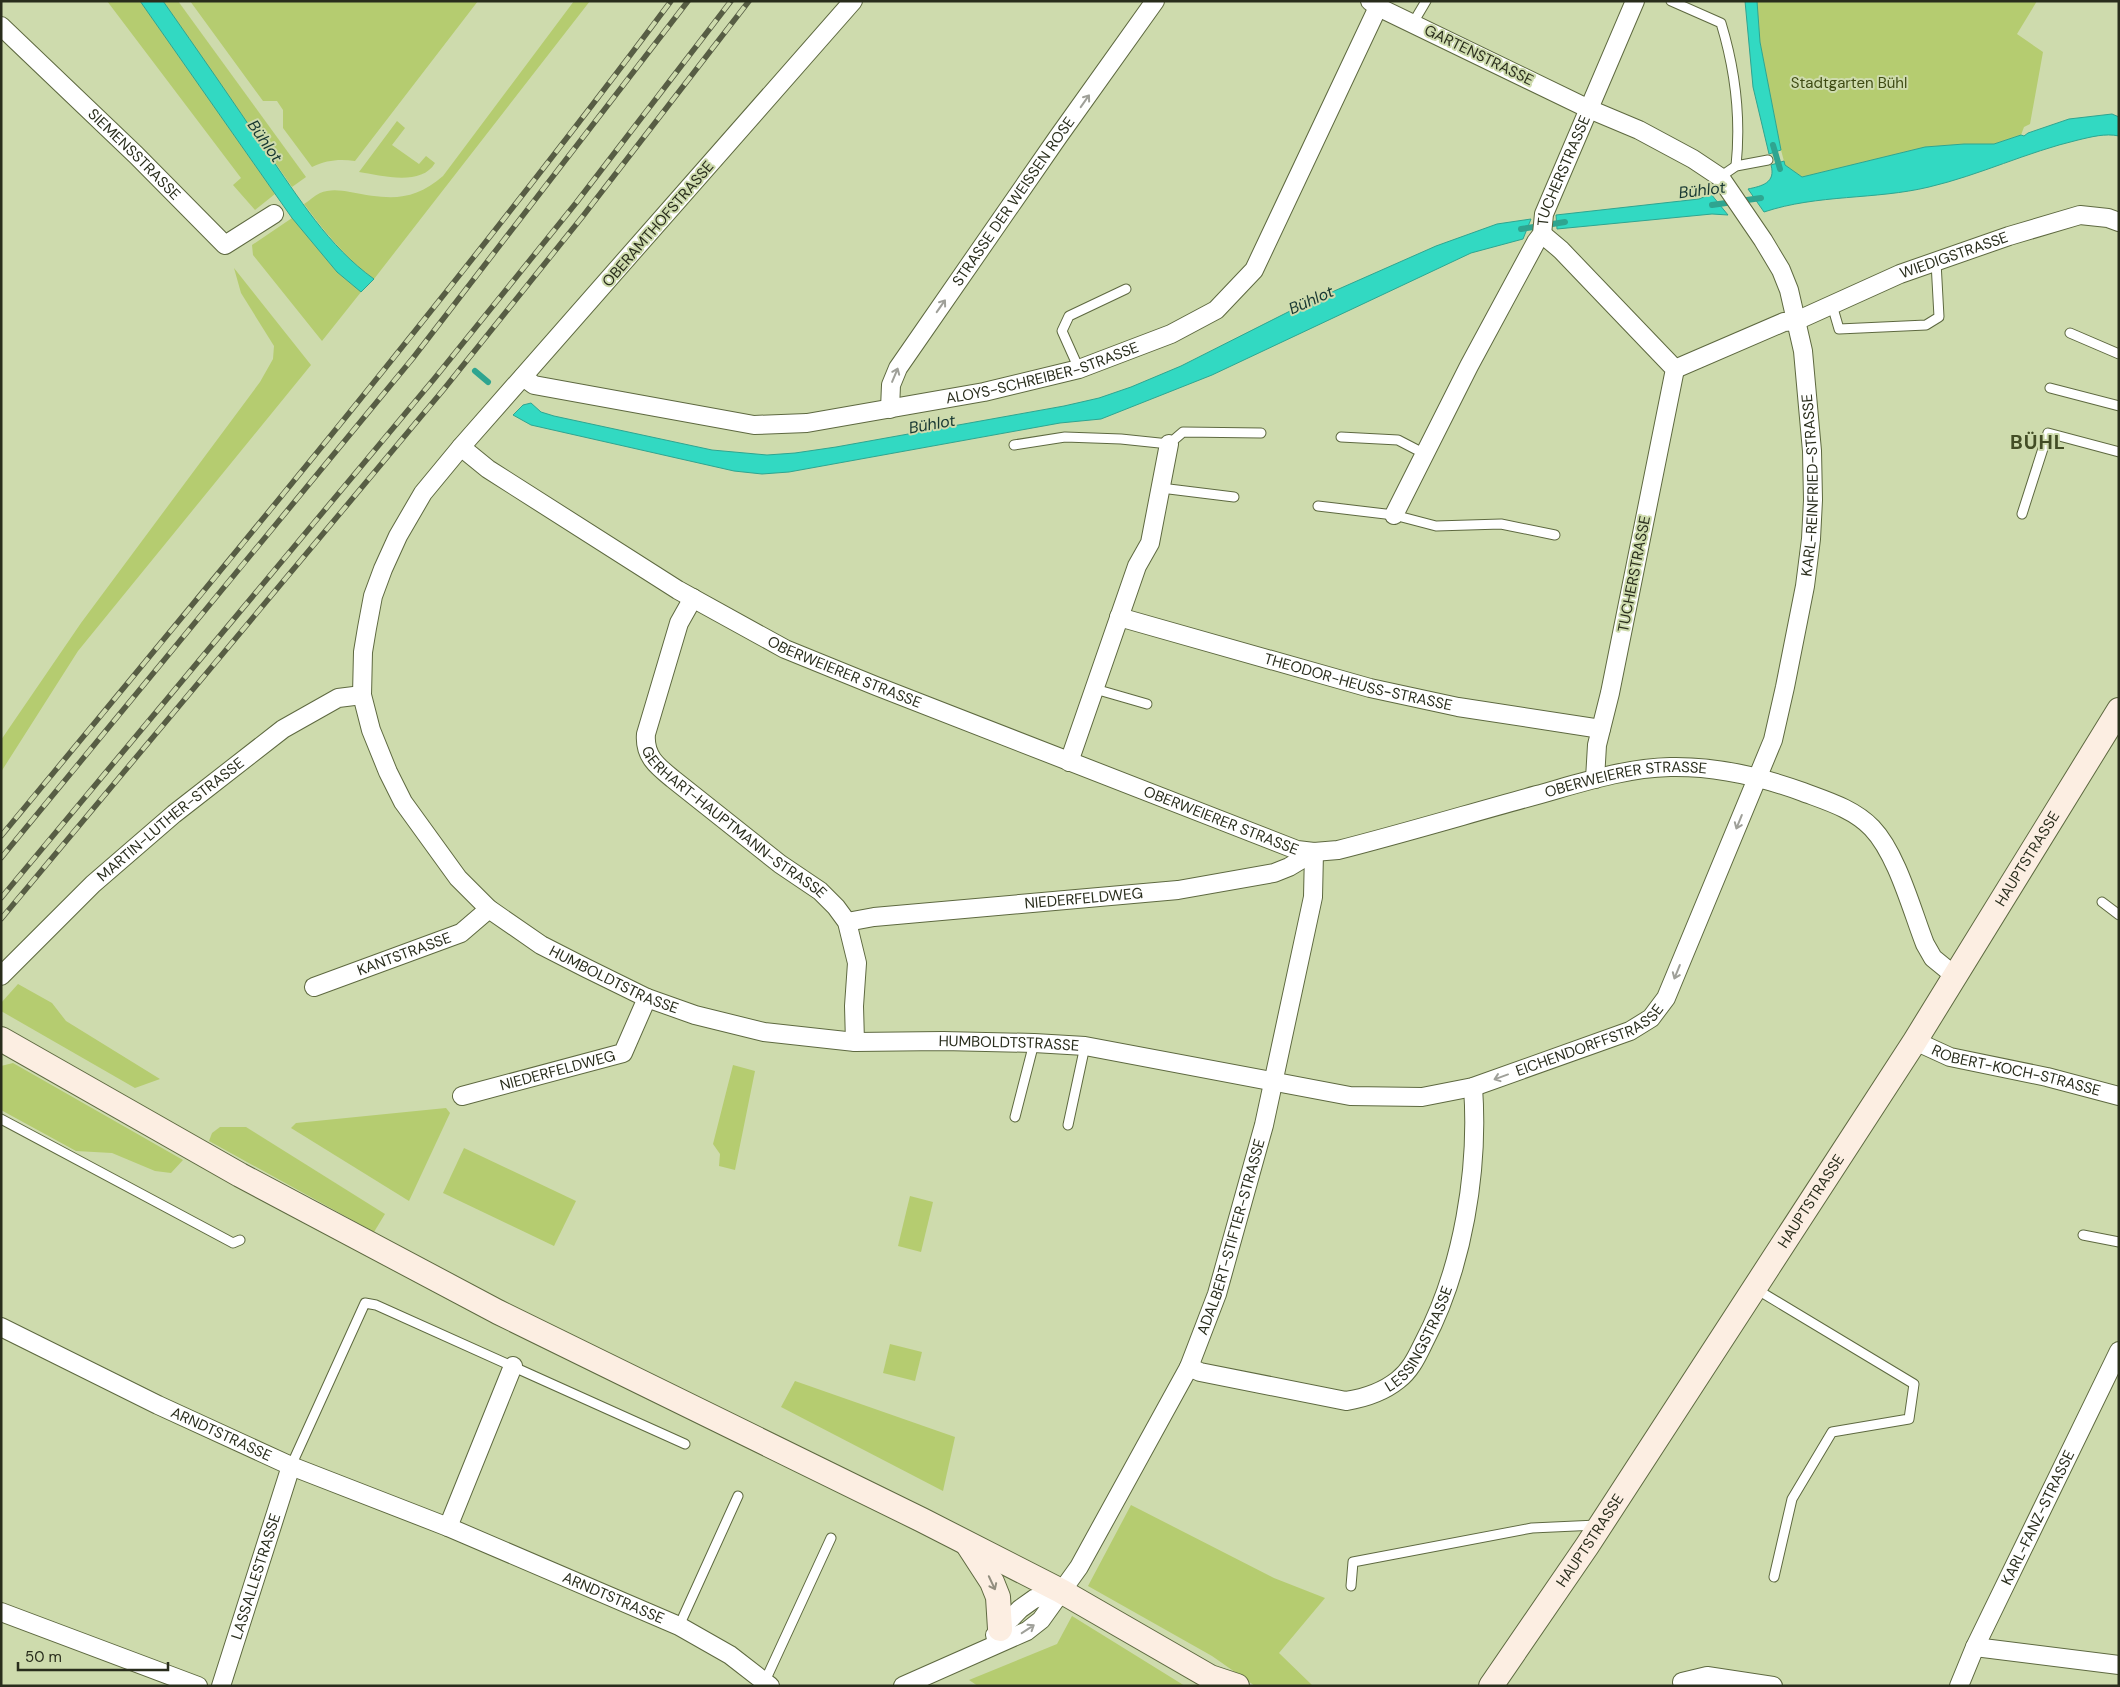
<svg xmlns="http://www.w3.org/2000/svg" width="2120" height="1687" viewBox="0 0 2120 1687" font-family="'DM Sans',sans-serif">
	<rect width="100%" height="100%" fill="#cedbad"/>
	<g fill="#b5cc70">
		<path d="M107,1h33l135,193 -20,16 -22,-25 8,-7z"/>
		<path d="M163,1h15l128,176 -14,10z"/>
		<path d="M190,1h288l-123,160c-16,-2 -28,-1 -43,6l-29,-39v-18l-6,-9h-14z"/>
		<path d="M574,1h16l-216,278c-28,-20 -49,-47 -70,-75 5,-3 10,-8 16,-11 9,-4 20,-3 30,-1 38,7 62,11 93,-16z"/>
		<path d="M1757,1h280l-20,33 26,18 -13,72 -6,3 -3,8 -27,9h-30l-39,3 -123,30 -17,-12 -4,-15 -21,-108z"/>
		<path d="M397,121l8,7 -13,17 27,19 7,-8 9,7c-14,24 -55,12 -76,9z"/>
		<path d="M292,218l45,54 24,20 -39,49 -69,-86 -1,-10z"/>
		<path d="M234,268l77,97 -233,286 -77,121v-32l80,-117 179,-241 13,-23 1,-13 -33,-53z"/>
		<path d="M18,984l34,19 14,18 94,58 -25,9 -134,-77v-8z"/>
		<path d="M13,1063l170,97 -12,13 -16,-2 -43,-18 -36,-2 -75,-41v-44z"/>
		<path d="M733,1065l22,6 -20,99 -16,-4 1,-12 -7,-10z"/>
		<path d="M446,1108l4,5 -41,88 -118,-73 5,-5z"/>
		<path d="M220,1127h26l139,87 -11,18 -165,-91 3,-8z"/>
		<path d="M464,1148l112,53 -22,45 -111,-53z"/>
		<path d="M910,1196l23,6 -12,50 -23,-6z"/>
		<path d="M890,1344l32,8 -7,29 -32,-8z"/>
		<path d="M795,1381l160,56 -12,54 -162,-84z"/>
		<path d="M1131,1505l143,73 51,20 -46,55 34,33h-58l-43,-30 -124,-70z"/>
		<path d="M1072,1616l113,70h-207l-9,-6 88,-36z"/>
	</g>
	<g fill="#32d9c2" stroke="#2fa590">
		<path d="M140,1h23c35,50 70,100 104,151 31,45 62,95 107,127l-13,13 -24,-20 -45,-54z"/>
		<path d="M1745,1h12l3,41 21,108 -12,4 -16,-67z"/>
		<path d="M2112,114l7,3v19c-14,-3 -28,1 -41,4 -51,12 -98,35 -149,47 -54,13 -111,7 -165,25l-16,-23c14,-3 28,-6 23,-24l13,-4 1,4 17,12 123,-30 39,-3h30l27,-9 3,1 4,-3 41,-14z"/>
		<path d="M1711,194l17,21 -16,-1 -155,15 -1,-14 143,-16z"/>
		<path d="M1531,219l-8,20 -52,14 -259,122 -111,44 -41,4 -271,49 -27,2 -28,-3 -203,-46 -18,-10 10,-10 8,-2 10,9 13,4 158,34 55,5 28,-2 41,-6 228,-41 35,-8 32,-11 50,-21 117,-59 138,-61 61,-22z"/>
	</g>
	<g fill="none" stroke-linecap="round" stroke-linejoin="round">
		<g stroke="#2fa590" stroke-width="6">
			<path d="M1773,145l7,24"/>
			<path d="M1712,205l49,-7"/>
			<path d="M1521,229l44,-7"/>
			<path d="M475,371l13,11"/>
		</g>
		<defs>
			<g id="lane">
				<path d="M1671,1l50,22c14,46 20,95 15,143"/>
				<path d="M1413,23l13,-22"/>
				<path d="M1720,177l16,-11 32,-6"/>
				<path d="M1832,305l7,24 87,-4 13,-8 -3,-55"/>
				<path d="M2070,333l49,21"/>
				<path d="M1079,369l-17,-38 7,-15 57,-27"/>
				<path d="M2050,388l69,18"/>
				<path d="M1341,437l57,3 27,14"/>
				<path d="M1014,445l51,-8 56,2 48,5 14,-12 78,1"/>
				<path d="M1161,488l73,9"/>
				<path d="M1318,506l76,9 42,11 65,-2 54,11"/>
				<path d="M2022,514l26,-81 71,19"/>
				<path d="M1095,689l52,15"/>
				<path d="M2102,902l17,13"/>
				<path d="M1015,1117l19,-74"/>
				<path d="M1,1119l232,124 7,-3"/>
				<path d="M1068,1125l17,-79"/>
				<path d="M2083,1235l36,7"/>
				<path d="M1756,1289l158,95 -5,35 -77,13 -40,67 -18,78"/>
				<path d="M291,1466l74,-163 11,2 309,139"/>
				<path d="M1351,1586l2,-24 179,-34 65,-3"/>
				<path d="M679,1626l59,-130"/>
				<path d="M765,1681l66,-143"/>
			</g>
			<g id="street">
				<path id="s1" d="M853,1l-392,446 -38,46 -25,43 -15,33 -10,27 -6,32 -4,24 -1,43 9,35 17,42 15,30 55,76 31,31 52,36 45,23 61,30 48,17 69,17 91,10 88,-1 91,2 51,3 265,50 72,1 51,-10 157,-56 21,-13 15,-20 107,-258 12,-53 20,-101 6,-47 2,-39 -1,-49 -9,-100 -14,-61 -8,-20 -18,-30 -43,-63 -27,-18 -54,-29 -50,-21 -211,-102 -8,-6"/>
				<path id="s2" d="M1,26l135,129 89,90 49,-31"/>
				<path d="M1542,234l19,16 114,119 -65,324 -13,52 -2,34"/>
				<path id="s3" d="M1675,369l109,-47 12,-1 104,-47 109,-38 71,-21 28,3 11,4"/>
				<path id="s4" d="M523,377l11,8 220,40 53,-2 177,-31 95,-23 92,-35 45,-24 38,-40 124,-263"/>
				<path id="s5" d="M890,409l1,-24 7,-17 160,-231 97,-136"/>
				<path id="s6" d="M461,447l27,22 190,121 107,59 91,37 421,164 17,2 24,-2c67,-17 133,-37 199,-55 43,-12 88,-27 133,-28 44,-1 92,10 133,25 24,9 51,17 69,36 25,26 40,83 53,116l8,14 22,18"/>
				<path id="s7" d="M1394,515l75,-149 67,-124 6,-8 2,-20 91,-213"/>
				<path id="s8" d="M693,598l-14,25 -33,111c-2,22 11,32 27,45l107,85 40,27 16,16 11,15 10,41 -3,43 1,36"/>
				<path id="s9" d="M1119,617l251,71 88,19 143,22"/>
				<path d="M1069,762l68,-196 13,-23 19,-99"/>
				<path id="s10" d="M847,922l27,-5 304,-27 96,-17 15,-6 25,-15"/>
				<path id="s11" d="M1,976l92,-92 81,-70 109,-85 55,-31 24,-3"/>
				<path id="s12" d="M314,987l147,-54 28,-24"/>
				<path id="s13" d="M1915,1041l35,16 97,20 72,19"/>
				<path id="s14" d="M462,1096l161,-43 24,-55"/>
				<path id="s15" d="M1,1327l157,78 133,61 157,61 231,99 51,29 40,31"/>
				<path id="s16" d="M1189,1367l11,5 146,29c19,-3 37,-9 52,-21 13,-10 19,-24 26,-38 39,-74 55,-172 49,-255"/>
				<path d="M448,1527l65,-161"/>
				<path d="M1,1612l197,74"/>
				<path d="M995,1635l25,-26 14,-10 27,-8"/>
				<path d="M1975,1647l144,18"/>
				<path d="M1682,1682l25,-6 66,10"/>
				<path id="s17" d="M221,1686l70,-220"/>
				<path id="s18" d="M903,1686l124,-55 14,-11 38,-53 110,-200 28,-73 47,-169 49,-228 1,-45"/>
				<path id="s19" d="M1959,1686l16,-39 144,-296"/>
			</g>
			<g id="secondary">
				<path d="M1,1039l239,136 258,137 424,208 139,71 149,86 27,9"/>
				<path d="M968,1545l24,37 6,15 2,32"/>
				<path id="s20" d="M1491,1686l96,-140 328,-505 204,-331"/>
			</g>
		</defs>
		<use href="#lane" stroke="#5e6940" stroke-width="11"/>
		<use href="#street" stroke="#5e6940" stroke-width="20"/>
		<use href="#secondary" stroke="#5e6940" stroke-width="26"/>
		<use href="#lane" stroke="#fff" stroke-width="9"/>
		<use href="#street" stroke="#fff" stroke-width="18"/>
		<use href="#secondary" stroke="#fceee2" stroke-width="24"/>
		<defs>
			<g id="rail">
				<path d="M1,836c228,-275 456,-549 670,-835"/>
				<path d="M1,858l412,-500 275,-357"/>
				<path d="M1,898l433,-519 142,-176 155,-202"/>
				<path d="M1,919l443,-530 139,-173 166,-215"/>
			</g>
		</defs>
		<use href="#rail" stroke="#575d44" stroke-width="5.5"/>
		<use href="#rail" stroke="#cedbad" stroke-width="4" stroke-dasharray="11" stroke-linecap="butt"/>
	</g>
	<defs><path id="oneway-shaft" d="M-6 0H5M1.5-3L5.5 0L1.5 3" fill="none" stroke-width="1.6" stroke-linecap="round" stroke-linejoin="round" transform="scale(1.25)"/></defs>
	<g stroke="#9fa099">
		<use href="#oneway-shaft" transform="translate(1085 101) rotate(-55)"/>
		<use href="#oneway-shaft" transform="translate(941 306) rotate(-55)"/>
		<use href="#oneway-shaft" transform="translate(895 375) rotate(-67)"/>
		<use href="#oneway-shaft" transform="translate(1739 822) rotate(112)"/>
		<use href="#oneway-shaft" transform="translate(1677 972) rotate(112)"/>
		<use href="#oneway-shaft" transform="translate(1501 1077) rotate(160)"/>
		<use href="#oneway-shaft" transform="translate(1028 1629) rotate(-33)"/>
	</g>
	<use stroke="#928e7f" href="#oneway-shaft" transform="translate(992 1583) rotate(65)"/>
	<g text-anchor="middle" dominant-baseline="central" stroke-width="4" stroke-linejoin="round" paint-order="stroke">
		<g font-size="15" fill="#292d1c" stroke="#cedbad">
			<text transform="translate(1479 55) rotate(26)">GARTENSTRASSE</text>
			<text stroke="none"><textPath href="#s2" startOffset="185">SIEMENSSTRASSE</textPath></text>
			<text stroke="none"><textPath href="#s7" startOffset="385">TUCHERSTRASSE</textPath></text>
			<text stroke="none"><textPath href="#s5" startOffset="245">STRASSE DER WEISSEN ROSE</textPath></text>
			<text transform="translate(658 224) rotate(-49)">OBERAMTHOFSTRASSE</text>
			<text stroke="none"><textPath href="#s3" startOffset="302">WIEDIGSTRASSE</textPath></text>
			<text stroke="none"><textPath href="#s4" startOffset="531">ALOYS-SCHREIBER-STRASSE</textPath></text>
			<text stroke="none"><textPath href="#s1" startOffset="2894">KARL-REINFRIED-STRASSE</textPath></text>
			<text transform="translate(1634 574) rotate(-79)">TUCHERSTRASSE</text>
			<text stroke="none"><textPath href="#s6" startOffset="446">OBERWEIERER STRASSE</textPath></text>
			<text stroke="none"><textPath href="#s9" startOffset="248">THEODOR-HEUSS-STRASSE</textPath></text>
			<text stroke="none"><textPath href="#s6" startOffset="1271">OBERWEIERER STRASSE</textPath></text>
			<text stroke="none"><textPath href="#s11" startOffset="231">MARTIN-LUTHER-STRASSE</textPath></text>
			<text stroke="none"><textPath href="#s8" startOffset="274">GERHART-HAUPTMANN-STRASSE</textPath></text>
			<text stroke="none"><textPath href="#s6" startOffset="851">OBERWEIERER STRASSE</textPath></text>
			<text stroke="none"><textPath href="#s20" startOffset="986">HAUPTSTRASSE</textPath></text>
			<text stroke="none"><textPath href="#s10" startOffset="238">NIEDERFELDWEG</textPath></text>
			<text stroke="none"><textPath href="#s12" startOffset="96">KANTSTRASSE</textPath></text>
			<text stroke="none"><textPath href="#s1" startOffset="1265">HUMBOLDTSTRASSE</textPath></text>
			<text stroke="none"><textPath href="#s1" startOffset="2266">EICHENDORFFSTRASSE</textPath></text>
			<text stroke="none"><textPath href="#s1" startOffset="1670">HUMBOLDTSTRASSE</textPath></text>
			<text stroke="none"><textPath href="#s14" startOffset="99">NIEDERFELDWEG</textPath></text>
			<text stroke="none"><textPath href="#s13" startOffset="106">ROBERT-KOCH-STRASSE</textPath></text>
			<text stroke="none"><textPath href="#s20" startOffset="581">HAUPTSTRASSE</textPath></text>
			<text stroke="none"><textPath href="#s18" startOffset="584">ADALBERT-STIFTER-STRASSE</textPath></text>
			<text stroke="none"><textPath href="#s16" startOffset="264">LESSINGSTRASSE</textPath></text>
			<text stroke="none"><textPath href="#s15" startOffset="245">ARNDTSTRASSE</textPath></text>
			<text stroke="none"><textPath href="#s19" startOffset="186">KARL-FANZ-STRASSE</textPath></text>
			<text stroke="none"><textPath href="#s20" startOffset="176">HAUPTSTRASSE</textPath></text>
			<text stroke="none"><textPath href="#s17" startOffset="115">LASSALLESTRASSE</textPath></text>
			<text stroke="none"><textPath href="#s15" startOffset="670">ARNDTSTRASSE</textPath></text>
		</g>
		<g font-size="15" fill="#3e4a13" stroke="#cedbad">
			<text x="1849" y="83">Stadtgarten Bühl</text>
		</g>
		<g font-size="16" font-style="italic" fill="#163631" stroke="#cedbad">
			<text transform="translate(265 141) rotate(55)">Bühlot</text>
			<text transform="translate(1702 190) rotate(-7)">Bühlot</text>
			<text transform="translate(1311 300) rotate(-24)">Bühlot</text>
			<text transform="translate(932 424) rotate(-10)">Bühlot</text>
		</g>
		<g font-size="20" font-weight="bold" letter-spacing="1" fill="#434d25" stroke="#cedbad">
			<text x="2038" y="442">BÜHL</text>
		</g>
	</g>
	<rect width="2120" height="1687" fill="none" stroke="#292d1c" stroke-width="5"/>
	<path d="M18 1662v8h150v-8" fill="none" stroke="#292d1c" stroke-width="2.5"/>
	<text x="25" y="1662" font-size="15" fill="#292d1c" stroke="#cedbad" stroke-width="4" paint-order="stroke">50 m</text>
</svg>
